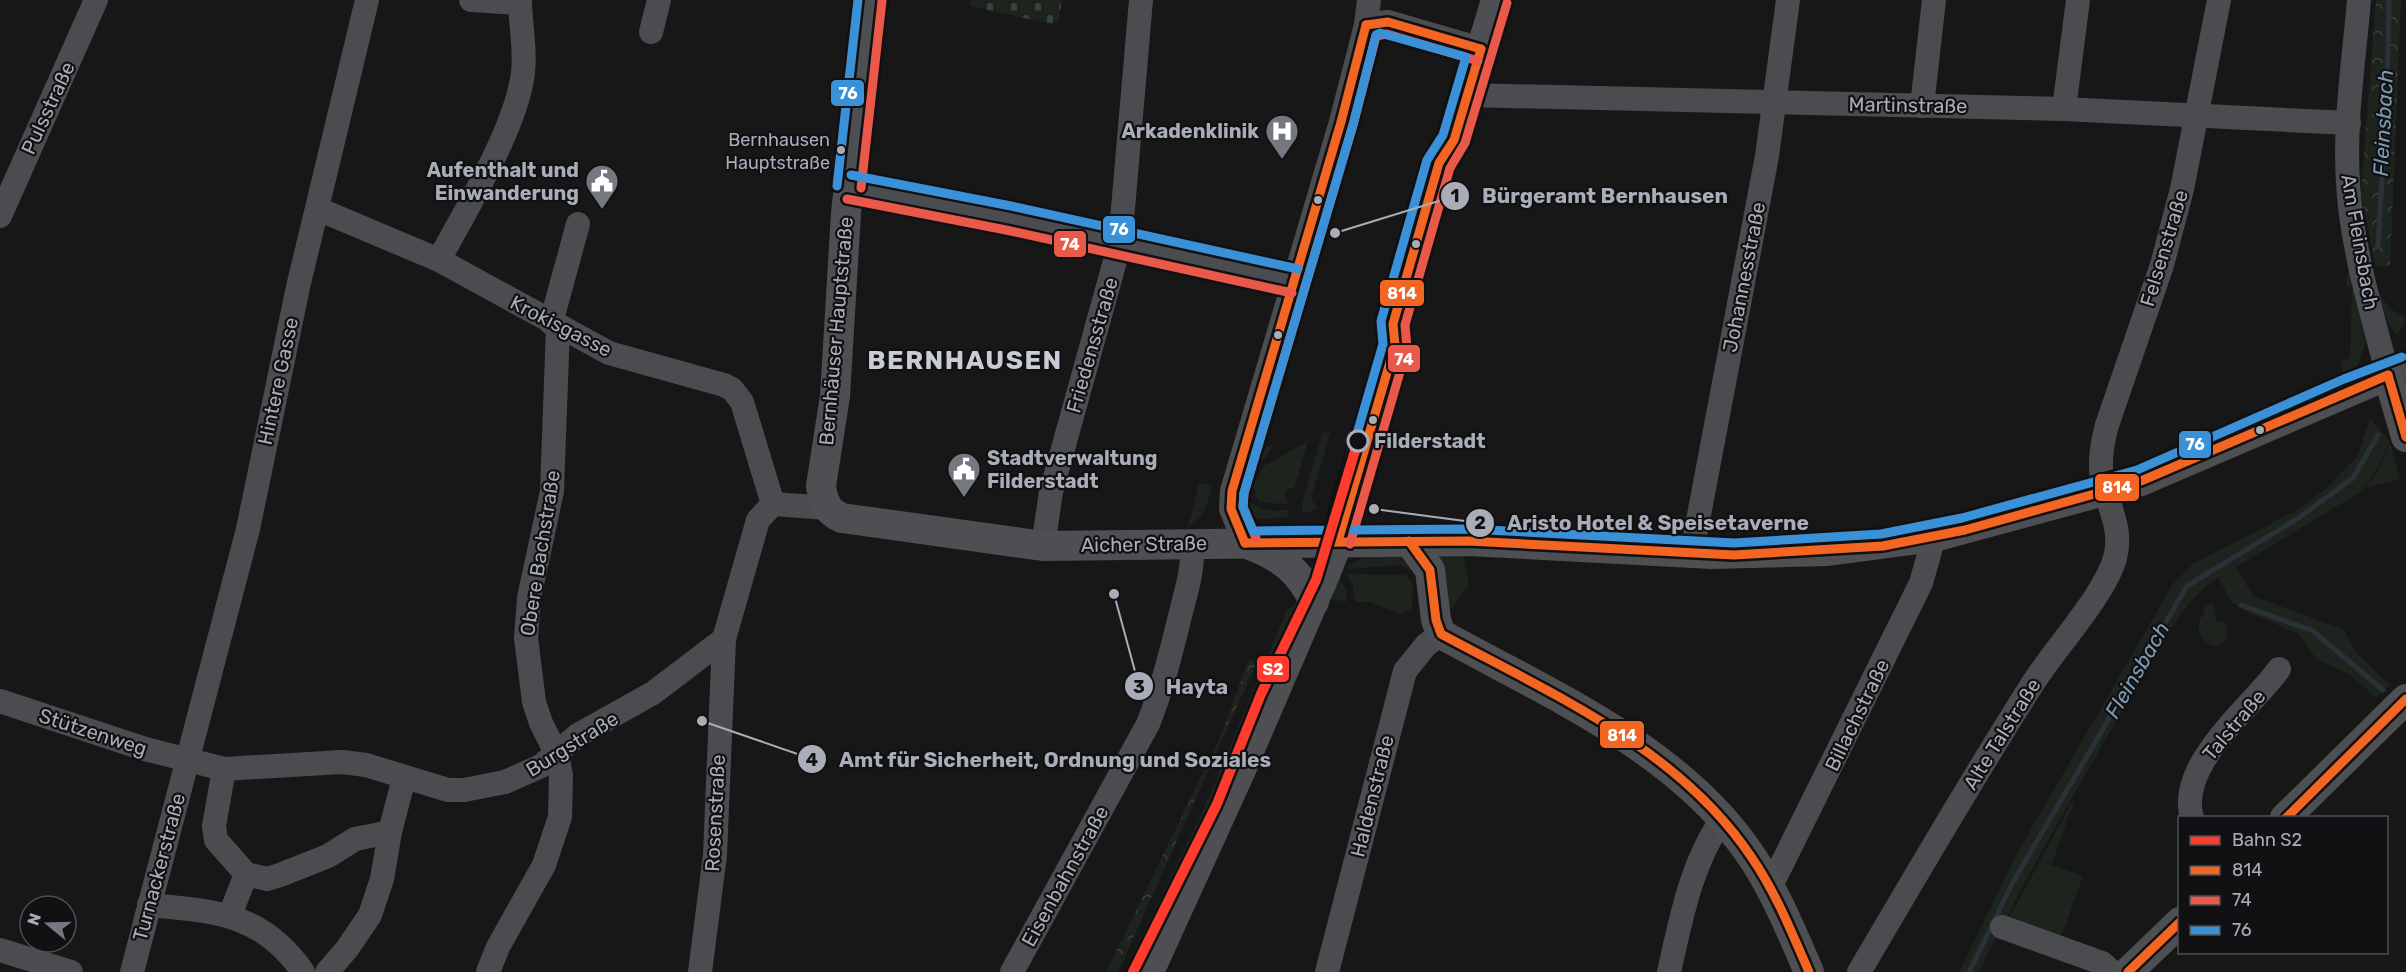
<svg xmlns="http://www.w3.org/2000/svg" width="2406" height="972" viewBox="0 0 2406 972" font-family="Rubik,sans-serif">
	<defs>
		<pattern id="forest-crowns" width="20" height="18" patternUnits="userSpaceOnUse" patternTransform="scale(1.5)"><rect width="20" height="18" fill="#1d241e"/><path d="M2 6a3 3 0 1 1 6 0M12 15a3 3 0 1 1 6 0" fill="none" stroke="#3b413d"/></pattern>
		<pattern id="cemetery-stones" width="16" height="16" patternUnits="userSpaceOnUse" patternTransform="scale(1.5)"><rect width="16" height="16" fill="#1d241e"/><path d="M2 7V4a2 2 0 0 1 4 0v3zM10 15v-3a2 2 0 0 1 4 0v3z" fill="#3b413d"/></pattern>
	</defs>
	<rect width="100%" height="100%" fill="#171717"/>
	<g fill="#1d241e">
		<path d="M2349,261l16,82 -7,22 -15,8 -3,-13 10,-1 2,-73h-6z"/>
		<path d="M2375,287l14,21 17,10 -9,18 -9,-14z"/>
		<path d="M2370,419l20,22 -13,29 -18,23 -123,74 17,29 91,34 12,22 34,33 -14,13 -25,-23 -34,-15 -18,-26 -54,-23 -14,-10 -13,-24c-43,30 -78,102 -104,148 -47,81 -94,163 -135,247h-20l60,-122 154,-266 20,-20 106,-55 28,-21 31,-33z"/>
		<path d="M1331,431l-20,68 7,10 -15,5 -1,-10 20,-70z"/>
		<path d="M1308,441l-14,48 -4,-1 -5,4 3,12 -22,-1 -8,-3 -5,-15 11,-19z"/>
		<path d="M2390,443l10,36 -35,9 13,-17z"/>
		<path d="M1273,444c-8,23 -25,15 -29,50 9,18 27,17 44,16v7l-27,2 -18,-5 -5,-13 13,-45z"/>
		<path d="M1199,483l13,3c-5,18 -7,31 -24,41z"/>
		<path d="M1463,553l6,32 -21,28 -18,-58z"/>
		<path d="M1385,556h17l12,5 6,26 -6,-15 -14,-7 -50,4 -5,-2 17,-9z"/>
		<path d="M1346,574l60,1 7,9 -1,24 -10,7 -33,-13h-14l-2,-17z"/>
		<path d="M1338,576l8,14v12l-18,-4z"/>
		<path d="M1296,604l-157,368h-14l77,-159 85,-203z"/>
		<path d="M2213,604l4,18h8c3,12 4,18 -8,25l-11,-4 -8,-11 2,-14 5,-3 -2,-6 2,-4z"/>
		<path d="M2076,795l-24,69 -12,-4z"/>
		<path d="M2040,861l43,15 -23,64 -51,-23z"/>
	</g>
	<g fill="url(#forest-crowns)">
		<path d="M2376,0h25l-11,266 -14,1 -15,-74z"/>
		<path d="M1249,659l8,3 -139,310h-12l113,-232z"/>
	</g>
	<path fill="url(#cemetery-stones)" d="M971,0h91l-4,21 -7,3 -81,-18z"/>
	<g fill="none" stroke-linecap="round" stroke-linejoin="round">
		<g stroke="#2a3239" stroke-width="5">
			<path d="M2378,247l9,-152 2,-95"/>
			<path d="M2241,605l72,26 70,59"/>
			<path d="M1969,972l44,-90 174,-296 113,-69 53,-39 25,-43"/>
		</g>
		<g stroke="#4b4c50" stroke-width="24">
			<path d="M471,0l49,3"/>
			<path d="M2359,0c-5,60 -15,122 -11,183 3,61 24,132 40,192l18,-7"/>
			<path d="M1366,25l22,-3 93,27"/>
			<path d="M651,32l8,-32"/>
			<path d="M1467,95l597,14 285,14"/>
			<path d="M1922,106l12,-106"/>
			<path d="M2064,109l14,-109"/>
			<path d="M849,187l159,31 287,63"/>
			<path d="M318,209l121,51 170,93 115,32 8,4 10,13 31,102"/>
			<path d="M0,216l96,-216"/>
			<path d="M439,260c27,-51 77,-131 84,-187 3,-25 -3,-49 -3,-73"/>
			<path d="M551,323l27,-99"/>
			<path d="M1245,543l-14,-34 1,-18 109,-369 25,-97 3,-25"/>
			<path d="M1043,546l8,-54 69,-249 21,-243"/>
			<path d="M1692,552l75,-396 21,-156"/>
			<path d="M0,701l145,48 79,20 118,-7 24,3 82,25h16l41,-8 36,-16 37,-31 75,-42 71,-54"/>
			<path d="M224,769l-10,57 2,14 30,34 21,5 13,-4 48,-19 27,-17 35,-7"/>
			<path d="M2192,818c-16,-53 59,-110 87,-149"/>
			<path d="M1770,888l151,-305 13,-46"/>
			<path d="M149,905c66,6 113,8 154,67"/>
			<path d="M230,915l16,-41"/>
			<path d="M2002,927l100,36 10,9"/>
			<path d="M0,950l71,22"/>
			<path d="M132,972l116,-443 50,-242 69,-287"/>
			<path d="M327,972l20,-23 23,-34 12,-36 8,-47 14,-54"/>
			<path d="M488,972l10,-25 46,-82 16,-48 1,-42 -4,-20 -16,-32 -7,-21 -8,-64 3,-40 23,-107 6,-164"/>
			<path d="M700,972l15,-117 9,-216 34,-119 15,-16 55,4"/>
			<path d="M1012,972l136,-248c14,-35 23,-71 32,-108 6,-24 14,-48 12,-73"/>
			<path d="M1327,972l78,-301 21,-26 15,-11"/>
			<path d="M1669,972c12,-53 22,-109 54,-154"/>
			<path d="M1859,972c58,-98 115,-197 176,-292 22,-34 70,-86 80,-122 8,-29 -7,-52 -13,-79 -3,-19 0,-36 5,-54l55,-160 20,-76 37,-189"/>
		</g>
		<g stroke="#4d4f52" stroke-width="30">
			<path d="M870,0l-24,213 -11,183 -14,90c2,15 6,26 21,32l201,28 425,-5 244,13 116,-3 106,-14 207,-56 247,-106 18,62"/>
			<path d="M1409,541l21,29 6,50 5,14c103,57 230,112 301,209 29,38 48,85 67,129"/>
			<path d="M1250,545c31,12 50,26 64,57"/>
			<path d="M2285,818l121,-119"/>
			<path d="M1149,972l91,-200 86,-200 12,-31 57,-196 -2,-21 46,-161 15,-23 42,-140"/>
			<path d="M2128,972l52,-50"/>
		</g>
		<defs>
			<g id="bus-1">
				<path d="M1366,25l22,-3 93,27"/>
				<path d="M2388,375l18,62"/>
				<path d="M1338,541l57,-196 -2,-21 46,-161 15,-23 27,-91"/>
				<path d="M1409,541l21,29 6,50 5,14c111,60 239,115 311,224 24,35 40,75 57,114"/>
				<path d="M1245,543l223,-2 266,14 149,-9 82,-16 176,-49 247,-106"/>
				<path d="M1245,543l-14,-34 1,-18 109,-369 25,-97"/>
				<path d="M2286,818l120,-119"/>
				<path d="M2128,972l52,-50"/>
			</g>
			<g id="bus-2">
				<path d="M861,188l21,-187"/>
				<path d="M847,199l159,31 286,63"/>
				<path d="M1256,538l-13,-31 1,-14 109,-368 23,-89 11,-2 91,27"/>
				<path d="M1350,544l57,-196 -2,-23 45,-157 15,-25 42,-140"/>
			</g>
			<g id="bus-3">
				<path d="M1380,33l86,24 -23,78 -16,25 -46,161 2,23 -54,186 -76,1 -10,-24 1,-14 109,-368 23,-90z"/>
				<path d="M851,175l160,31 287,63"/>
				<path d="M837,186l21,-186"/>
				<path d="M1354,530l115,-1 265,14 147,-9 81,-16 175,-48 207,-91 58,-22"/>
			</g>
		</defs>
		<use href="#bus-1" stroke="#111113" stroke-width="14"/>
		<use href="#bus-2" stroke="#111113" stroke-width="14"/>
		<use href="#bus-3" stroke="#111113" stroke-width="14"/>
		<use href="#bus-1" stroke="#f26522" stroke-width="9"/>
		<use href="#bus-2" stroke="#ea584a" stroke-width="9"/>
		<use href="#bus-3" stroke="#3a91d7" stroke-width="9"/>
		<defs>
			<path id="rail-1" d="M1133,972l84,-168 44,-110 55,-114 42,-139"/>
		</defs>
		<use href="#rail-1" stroke="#111113" stroke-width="15"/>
		<use href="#rail-1" stroke="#ff3c2c" stroke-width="10"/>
	</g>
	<defs>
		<symbol id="hospital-pin" viewBox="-11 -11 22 30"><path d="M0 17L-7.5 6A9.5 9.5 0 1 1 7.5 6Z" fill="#757880" stroke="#111113"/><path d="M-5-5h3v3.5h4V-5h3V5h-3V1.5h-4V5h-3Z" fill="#fff"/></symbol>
		<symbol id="civic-pin" viewBox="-11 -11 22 30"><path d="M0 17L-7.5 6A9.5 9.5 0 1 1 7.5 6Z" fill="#757880" stroke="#111113"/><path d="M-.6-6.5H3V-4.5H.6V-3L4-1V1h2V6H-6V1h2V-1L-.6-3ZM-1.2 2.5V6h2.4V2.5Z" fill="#fff"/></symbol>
	</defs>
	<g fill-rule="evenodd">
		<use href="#hospital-pin" x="1263" y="112" width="38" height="52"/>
		<use href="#civic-pin" x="583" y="162" width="38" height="52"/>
		<use href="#civic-pin" x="945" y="450" width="38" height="52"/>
	</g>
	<g fill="#a8adb8" stroke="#111113" stroke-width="2">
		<circle cx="841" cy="150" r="5"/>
		<circle cx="1318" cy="200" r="5"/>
		<circle cx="1416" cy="244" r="5"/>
		<circle cx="1278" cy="335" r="5"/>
		<circle cx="1373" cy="420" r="5"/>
		<circle cx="2260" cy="430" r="5"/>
	</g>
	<circle fill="#111113" stroke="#a8adb8" stroke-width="3" cx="1358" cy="441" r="10"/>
	<g text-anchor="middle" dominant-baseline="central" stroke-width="4.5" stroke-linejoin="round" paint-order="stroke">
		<g font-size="18" fill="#a8adb8" stroke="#111113" text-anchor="end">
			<text x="830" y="140">Bernhausen<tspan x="830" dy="23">Hauptstraße</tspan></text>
		</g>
		<g font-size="20" fill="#a8adb8" stroke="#111113">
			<text transform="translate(1908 105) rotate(1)">Martinstraße</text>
			<text transform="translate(48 108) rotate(-65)">Pulsstraße</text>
			<text transform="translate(2360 242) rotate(80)">Am Fleinsbach</text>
			<text transform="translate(2164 248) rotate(-73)">Felsenstraße</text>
			<text transform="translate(1744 277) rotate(-79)">Johannesstraße</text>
			<text transform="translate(561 326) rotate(27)">Krokisgasse</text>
			<text transform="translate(836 331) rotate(-85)">Bernhäuser Hauptstraße</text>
			<text transform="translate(1092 345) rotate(-74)">Friedensstraße</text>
			<text transform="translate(278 381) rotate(-78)">Hintere Gasse</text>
			<text transform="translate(1144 544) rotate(-1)">Aicher Straße</text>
			<text transform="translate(540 553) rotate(-81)">Obere Bachstraße</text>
			<text transform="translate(1857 715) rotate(-64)">Billachstraße</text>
			<text transform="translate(2234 725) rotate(-50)">Talstraße</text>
			<text transform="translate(93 732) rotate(18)">Stützenweg</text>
			<text transform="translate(2002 734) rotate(-58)">Alte Talstraße</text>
			<text transform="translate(572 744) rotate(-32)">Burgstraße</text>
			<text transform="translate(1372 796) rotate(-76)">Haldenstraße</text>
			<text transform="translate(715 813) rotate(-87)">Rosenstraße</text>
			<text transform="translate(159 867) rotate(-75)">Turnackerstraße</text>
			<text transform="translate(1065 876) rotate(-61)">Eisenbahnstraße</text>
		</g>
		<g font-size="20" font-weight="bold" fill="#a8adb8" stroke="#111113" text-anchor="end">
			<text x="1259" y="131">Arkadenklinik</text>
			<text x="579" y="170">Aufenthalt und<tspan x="579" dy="23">Einwanderung</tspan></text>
			<text x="987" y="458" text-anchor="start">Stadtverwaltung<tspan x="987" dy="23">Filderstadt</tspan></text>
		</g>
		<g font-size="20" font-weight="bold" fill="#a8adb8" stroke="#111113" text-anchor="start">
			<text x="1374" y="441">Filderstadt</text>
		</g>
		<g font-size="21" font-style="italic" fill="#7f9bb3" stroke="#111113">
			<text transform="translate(2383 123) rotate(-87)">Fleinsbach</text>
			<text transform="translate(2137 670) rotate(-60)">Fleinsbach</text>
		</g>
		<g font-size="26" font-weight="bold" letter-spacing="1.5" fill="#c9ccd4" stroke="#111113">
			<text x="965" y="360">BERNHAUSEN</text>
		</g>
	</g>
	<path fill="none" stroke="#a8adb8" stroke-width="2" d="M1335 233L1455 196M1374 509L1480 523M1114 594L1139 686M702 721L812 759"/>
	<g fill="#a8adb8" stroke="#111113" stroke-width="2">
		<circle cx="1335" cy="233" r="6"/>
		<circle cx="1374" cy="509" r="6"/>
		<circle cx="1114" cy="594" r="6"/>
		<circle cx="702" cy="721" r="6"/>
		<circle cx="1455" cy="196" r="15"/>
		<circle cx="1480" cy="523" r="15"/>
		<circle cx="1139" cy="686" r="15"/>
		<circle cx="812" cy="759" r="15"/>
	</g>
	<g font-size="18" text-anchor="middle" font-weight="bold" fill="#111">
		<text x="1455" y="202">1</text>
		<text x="1480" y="529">2</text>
		<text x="1139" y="693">3</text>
		<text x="812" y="766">4</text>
	</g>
	<g font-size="21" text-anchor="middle" font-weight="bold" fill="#a8adb8" stroke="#111113" stroke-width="4.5" stroke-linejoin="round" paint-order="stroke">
		<text x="1605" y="203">Bürgeramt Bernhausen</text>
		<text x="1658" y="530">Aristo Hotel &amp; Speisetaverne</text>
		<text x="1197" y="694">Hayta</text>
		<text x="1055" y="767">Amt für Sicherheit, Ordnung und Soziales</text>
	</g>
	<g stroke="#111113" stroke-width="2">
		<rect x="830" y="79" width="35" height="28" rx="6" fill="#3a91d7"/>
		<rect x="1102" y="215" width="34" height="29" rx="6" fill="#3a91d7"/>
		<rect x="1053" y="230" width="34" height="28" rx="6" fill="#ea584a"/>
		<rect x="1379" y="279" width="46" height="28" rx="6" fill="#f26522"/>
		<rect x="1387" y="344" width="34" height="29" rx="6" fill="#ea584a"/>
		<rect x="2178" y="430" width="34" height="29" rx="6" fill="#3a91d7"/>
		<rect x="2094" y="473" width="46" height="29" rx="6" fill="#f26522"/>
		<rect x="1256" y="655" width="34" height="28" rx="6" fill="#ff3c2c"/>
		<rect x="1599" y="720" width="46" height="29" rx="6" fill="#f26522"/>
	</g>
	<g font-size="16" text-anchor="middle" font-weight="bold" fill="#fff">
		<text x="848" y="99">76</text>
		<text x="1119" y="235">76</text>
		<text x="1070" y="250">74</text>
		<text x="1402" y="299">814</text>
		<text x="1404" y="365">74</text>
		<text x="2195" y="450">76</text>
		<text x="2117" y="493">814</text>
		<text x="1273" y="675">S2</text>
		<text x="1622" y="741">814</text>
	</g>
	<rect x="2178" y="816" width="210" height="138" fill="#111113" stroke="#4d4f55" stroke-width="1.5"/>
	<rect x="2190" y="836" width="30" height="9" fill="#ff3c2c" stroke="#4d4f55" stroke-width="1.5"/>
	<text x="2232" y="846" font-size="18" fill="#a8adb8">Bahn S2</text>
	<rect x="2190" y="866" width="30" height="9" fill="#f26522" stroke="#4d4f55" stroke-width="1.5"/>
	<text x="2232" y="876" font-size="18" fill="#a8adb8">814</text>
	<rect x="2190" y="896" width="30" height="9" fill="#ea584a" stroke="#4d4f55" stroke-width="1.5"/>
	<text x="2232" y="906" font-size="18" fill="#a8adb8">74</text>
	<rect x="2190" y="926" width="30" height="9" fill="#3a91d7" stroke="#4d4f55" stroke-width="1.5"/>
	<text x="2232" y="936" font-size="18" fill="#a8adb8">76</text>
	<g transform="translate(48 924) rotate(289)"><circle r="28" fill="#111113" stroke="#4d4f55" stroke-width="1.5"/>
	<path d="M0-4.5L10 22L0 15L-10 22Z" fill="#757880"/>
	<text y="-9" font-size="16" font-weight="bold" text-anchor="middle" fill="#a8adb8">N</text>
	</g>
</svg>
